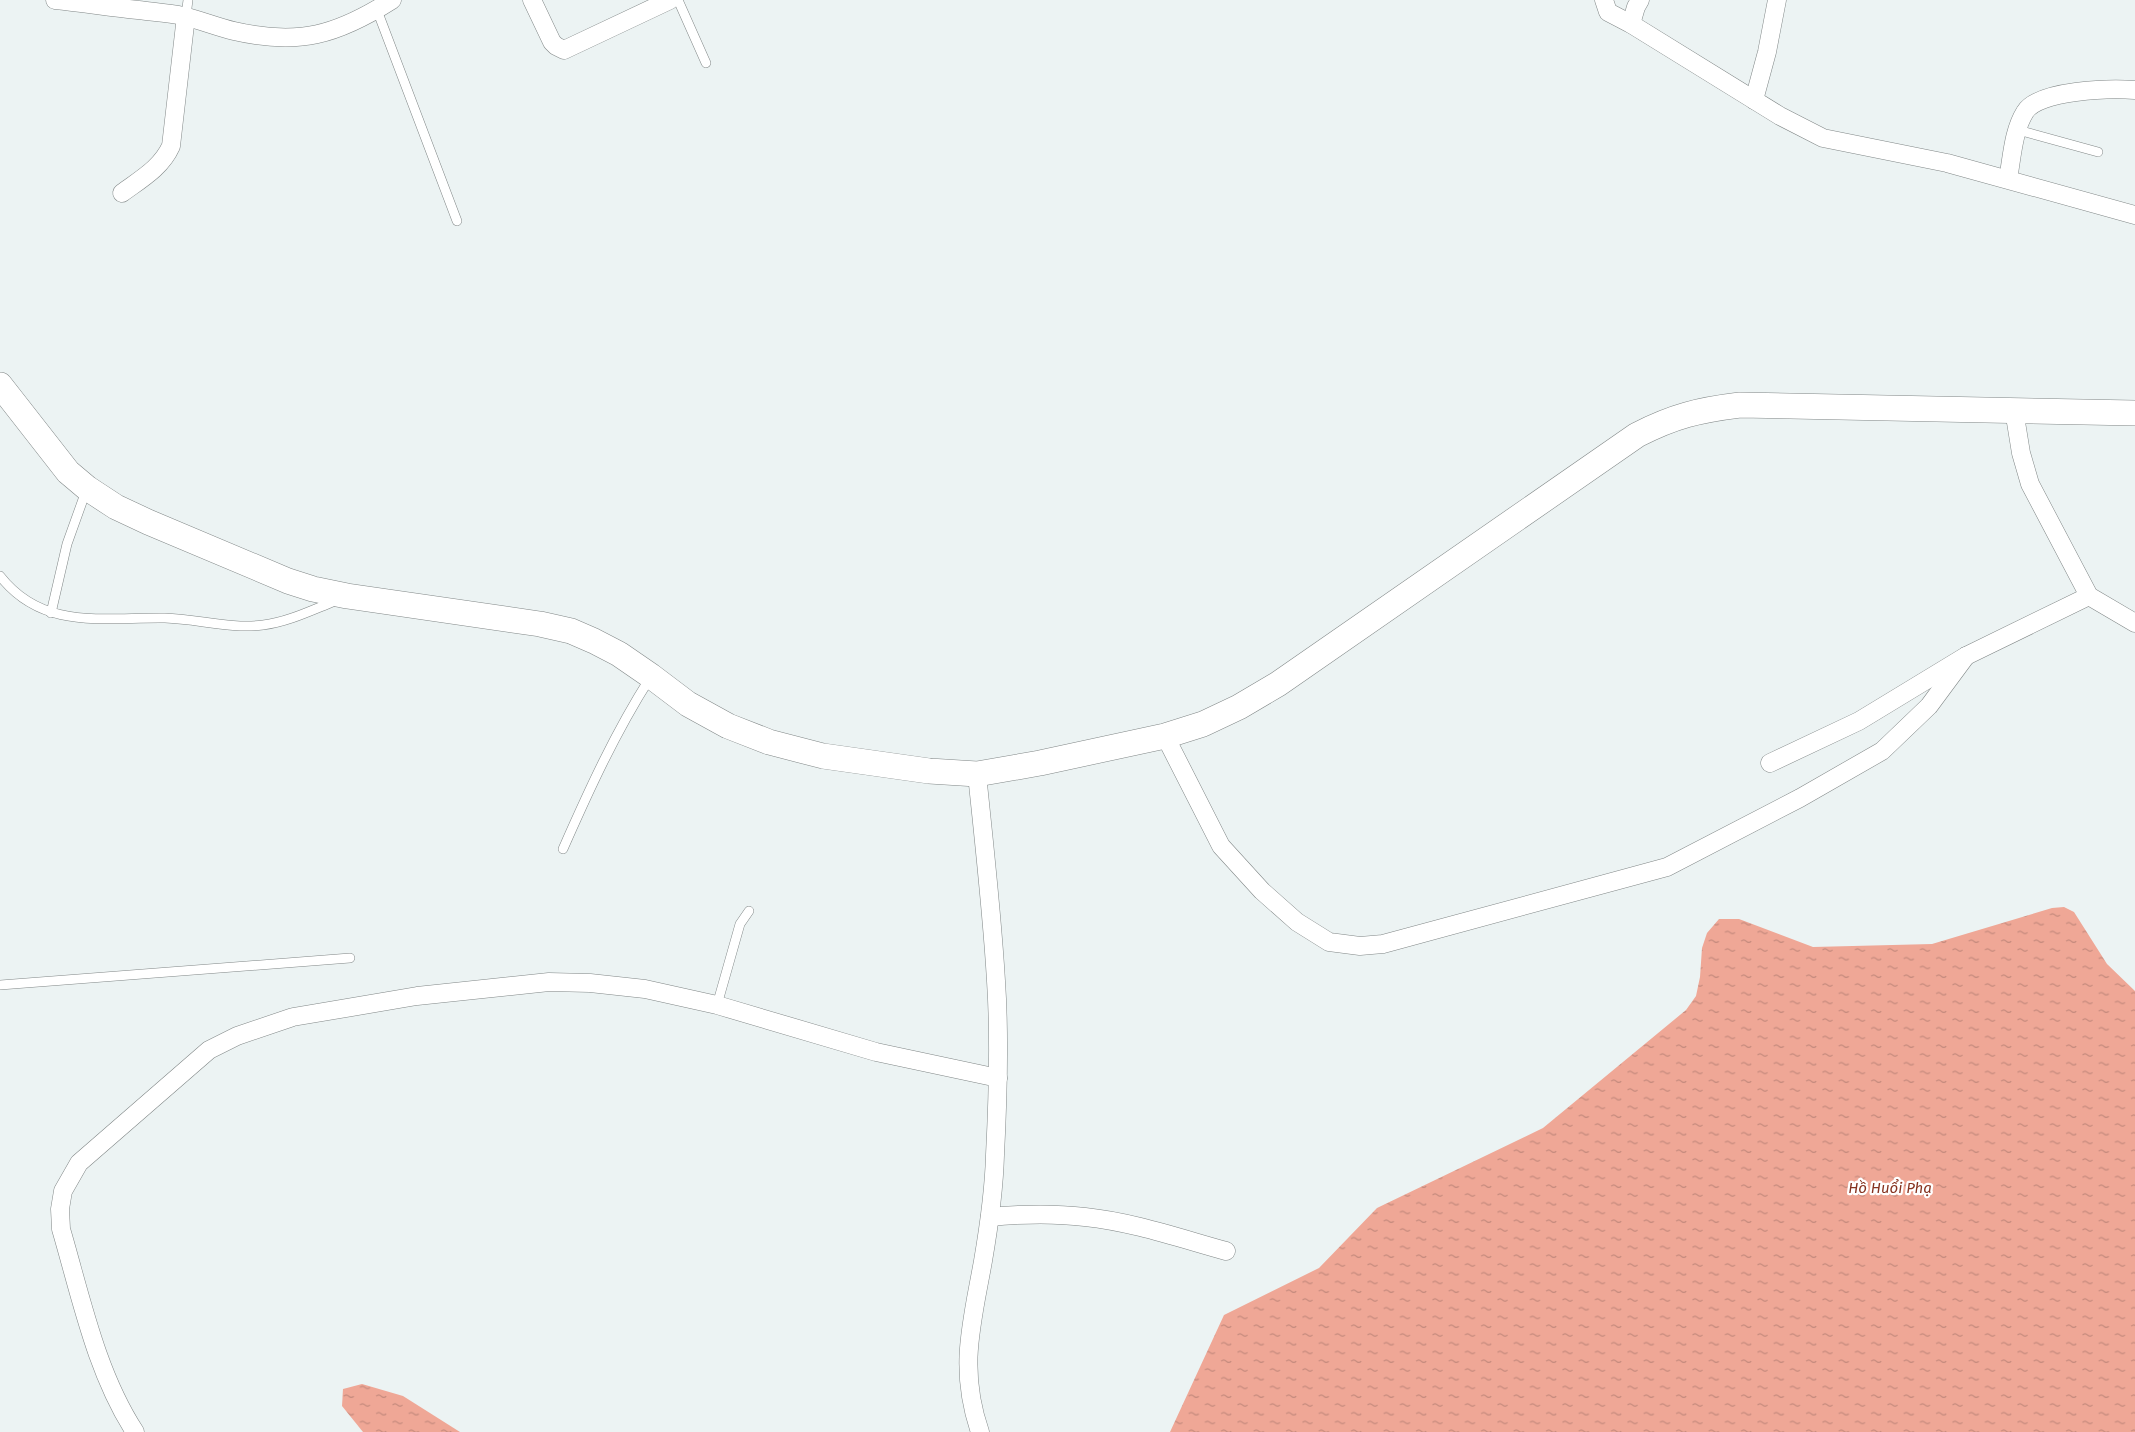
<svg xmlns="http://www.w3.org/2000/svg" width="2135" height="1432" viewBox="0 0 2135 1432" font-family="'Fira Sans',sans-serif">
	<defs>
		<pattern id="water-ripples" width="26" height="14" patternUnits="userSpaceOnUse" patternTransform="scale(1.25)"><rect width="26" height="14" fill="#efa796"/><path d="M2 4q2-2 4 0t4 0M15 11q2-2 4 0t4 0" fill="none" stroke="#c3897c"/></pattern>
	</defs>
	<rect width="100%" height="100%" fill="#ecf3f3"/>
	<g fill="url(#water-ripples)">
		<path d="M2064,907l10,5 33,52 28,27v441h-965l54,-117 95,-47 58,-60 166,-80 143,-118 10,-14 4,-19 2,-29 5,-15 12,-14h20l74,28 119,-3 120,-36z"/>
		<path d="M362,1384l41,12 57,36h-97l-21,-26 1,-17z"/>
	</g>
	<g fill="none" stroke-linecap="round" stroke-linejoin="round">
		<defs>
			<g id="lane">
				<path d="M678,0l28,63"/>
				<path d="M377,10l80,211"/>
				<path d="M186,16l2,-16"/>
				<path d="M2018,130l80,22"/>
				<path d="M0,576c43,55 104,41 165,42 33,1 65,11 98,7 25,-3 49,-15 72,-24"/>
				<path d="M51,613l16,-69 19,-53"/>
				<path d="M563,849c26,-59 52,-116 87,-171"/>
				<path d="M0,985l350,-27"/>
				<path d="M717,1005l23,-81 9,-13"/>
			</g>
			<g id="street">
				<path d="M55,0c28,3 55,7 83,10 15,2 31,3 45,6 17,4 34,11 51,15 65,15 103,4 158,-31"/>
				<path d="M532,0l20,42 4,4 8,4 106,-50"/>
				<path d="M1604,0l4,12 23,12 149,92 43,22 124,25 188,52"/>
				<path d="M1631,24l5,-17 4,-7"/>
				<path d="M1754,100l13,-48 10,-52"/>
				<path d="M2008,179c4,-21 5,-48 17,-67 13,-22 86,-24 110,-22"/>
				<path d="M122,193c19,-14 39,-25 49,-47l15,-130"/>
				<path d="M2014,410l7,43 9,31 59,112 46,27"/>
				<path d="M1165,736l56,110 41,45 35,31 32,20 31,4 23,-2 284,-77 133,-69 82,-47 47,-45 37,-50"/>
				<path d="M1770,763l89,-42 107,-65 123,-60"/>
				<path d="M977,774c7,69 15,138 19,207 4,58 2,116 -1,174 -1,35 -6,71 -12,106 -11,62 -25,107 -3,171"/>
				<path d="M990,1217c31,-3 63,-4 95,0 48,5 94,21 141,34"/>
				<path d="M135,1432c-39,-60 -54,-135 -74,-203l-1,-20 3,-18 16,-28 130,-113 28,-14 56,-19 124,-21 132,-14 41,1 55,6 72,16 159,47 122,26"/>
			</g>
			<path id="secondary" d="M0,385l68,87 19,16 29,19 32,15 140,59 25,8 34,7 193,28 31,7 23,10 25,13 32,22 37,28 40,22 41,16 54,14 106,15 48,3 63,-11 125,-27 38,-12 36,-17 39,-23 359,-249c37,-19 62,-25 103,-30l395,8"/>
		</defs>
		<use href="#lane" stroke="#818787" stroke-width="10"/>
		<use href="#street" stroke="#818787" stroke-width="19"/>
		<use href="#secondary" stroke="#818787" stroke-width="26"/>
		<use href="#lane" stroke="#fff" stroke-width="9"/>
		<use href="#street" stroke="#fff" stroke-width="18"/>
		<use href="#secondary" stroke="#fff" stroke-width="25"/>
	</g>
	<g text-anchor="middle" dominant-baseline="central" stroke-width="4.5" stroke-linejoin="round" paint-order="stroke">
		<g font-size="15" font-style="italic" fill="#863320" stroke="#fff">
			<text x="1890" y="1188">Hồ Huổi Phạ</text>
		</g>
	</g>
</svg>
